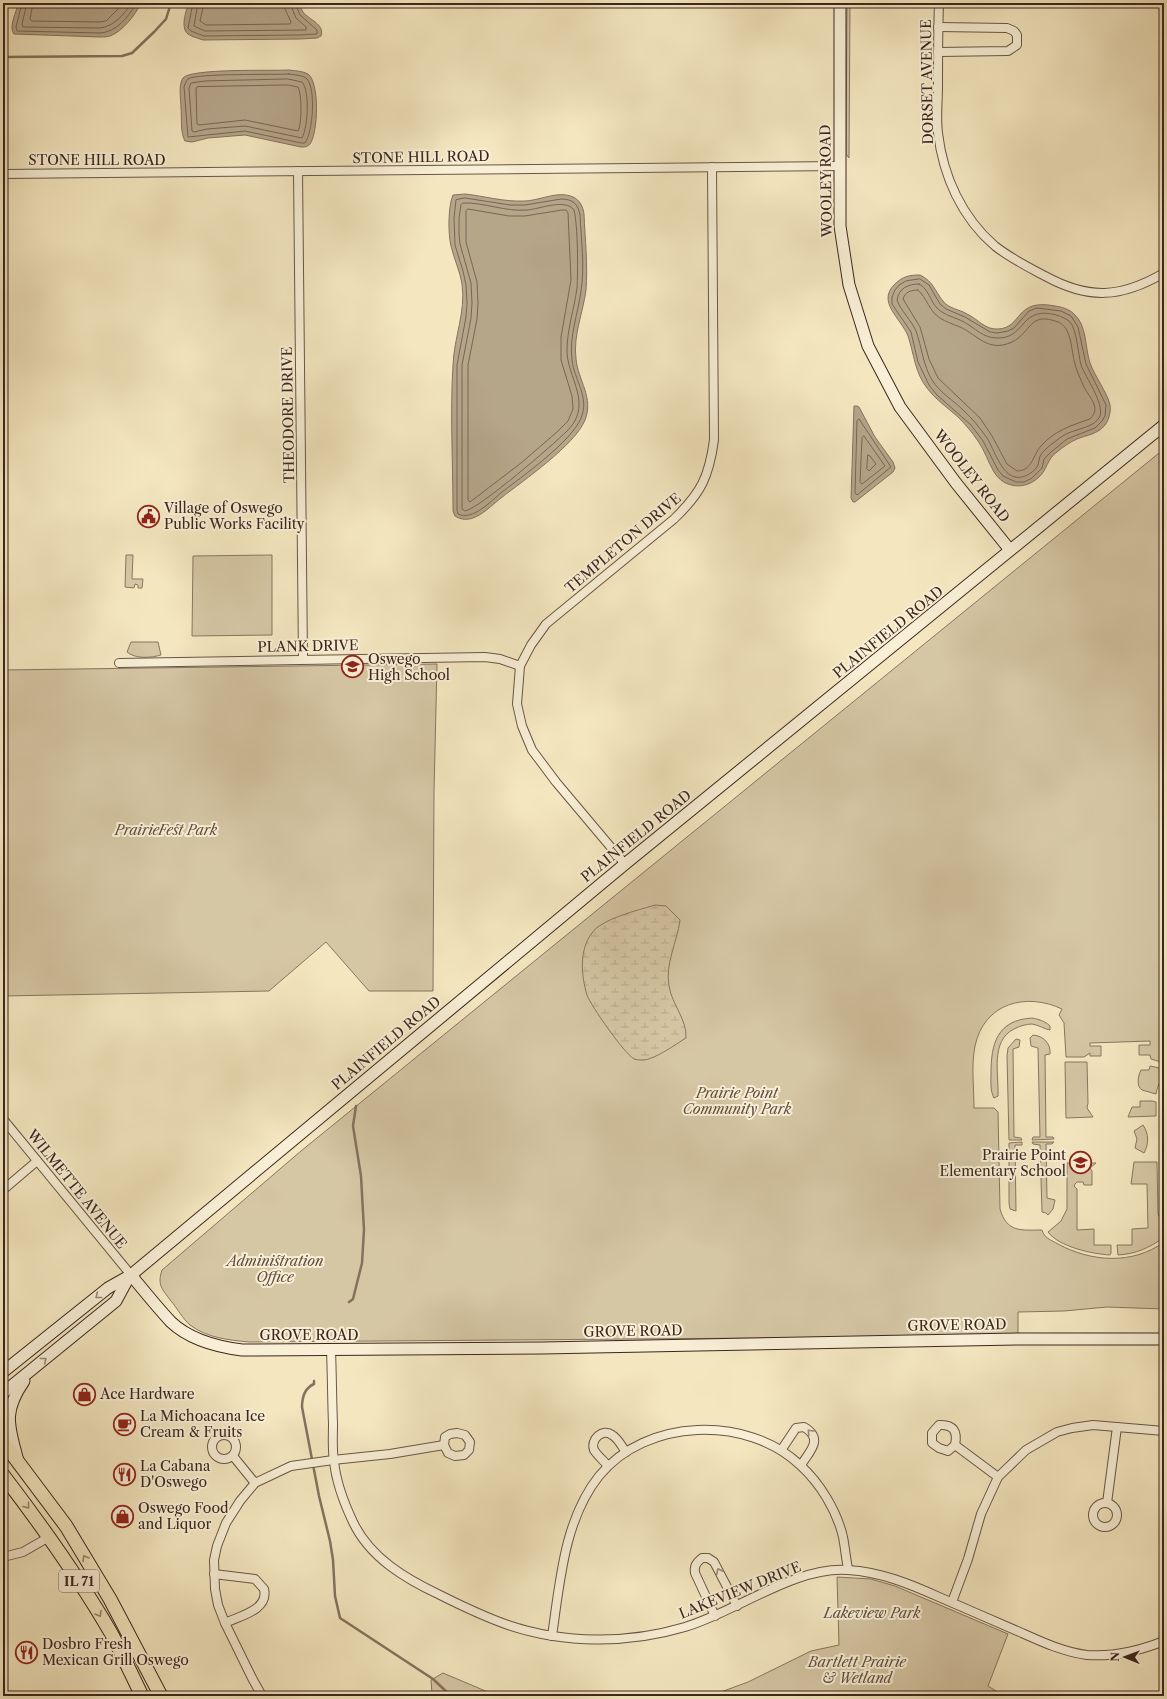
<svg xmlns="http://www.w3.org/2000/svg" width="1167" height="1699" viewBox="0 0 1167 1699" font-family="'Libre Caslon Text',serif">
	<defs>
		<pattern id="wetland-marsh" width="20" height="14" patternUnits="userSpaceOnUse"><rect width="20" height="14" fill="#d5c6a4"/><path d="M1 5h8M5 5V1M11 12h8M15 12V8" fill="none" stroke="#b8aa8d"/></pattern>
	</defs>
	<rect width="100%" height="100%" fill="#f4e7c0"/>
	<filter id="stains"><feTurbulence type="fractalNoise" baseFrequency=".005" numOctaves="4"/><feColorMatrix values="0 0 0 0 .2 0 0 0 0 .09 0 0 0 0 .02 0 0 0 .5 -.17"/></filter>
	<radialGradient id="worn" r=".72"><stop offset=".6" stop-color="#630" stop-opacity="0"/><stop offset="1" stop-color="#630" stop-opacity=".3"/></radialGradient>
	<g fill="#d5c6a4" stroke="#887661">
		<path d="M847,3h3l-1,155 -3,-4z"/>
		<path d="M1164,449v614l-13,-4 -1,-4h-11v-10h11v-4l-60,2v3h11v10h-11v-3l-6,4h-18l-2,-34 -5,-8 3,-6c-36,-17 -78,-6 -87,37 -4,20 -1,42 -1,62h20l4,4 2,97c7,24 21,21 42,21 2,8 9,10 16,14 33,18 75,21 106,-2v67l-57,-2 -43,4 -46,1v24l-769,6c-20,-2 -42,-4 -59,-17 -7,-6 -13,-17 -19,-24 -9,-12 -14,-16 -9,-31l139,-119z"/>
		<path d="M126,555h7l-1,24h11l-1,9h-4v-3l-3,-1 -1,4 -9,-1z"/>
		<path d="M272,555v80l-80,1 1,-80z"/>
		<path d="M131,642h27l3,13c-10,3 -26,4 -34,-3z"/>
		<path d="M437,664l-3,128 -1,199h-64l-43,-49 -57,49 -266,5v-326z"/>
		<path d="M1032,1018c6,1 13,3 18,8v4c-6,-1 -11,-5 -18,-6 -6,0 -12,2 -18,5 -24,12 -15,45 -16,67l-4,2c-4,-7 -3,-17 -3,-25 0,-29 6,-53 41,-55z"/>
		<path d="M1033,1035c11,1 18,9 17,19l-5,1 1,82h7l1,2 -22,1 1,-3h7l-2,-89 -7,-2 -1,-8z"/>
		<path d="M1016,1039l4,1 -1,7 -6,2 1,88 7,1 1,2h-13l-2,-84 1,-8z"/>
		<path d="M1065,1062h22l1,41 -1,5 6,9 -27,1z"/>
		<path d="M1150,1066l14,3c0,8 -7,16 -8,25l-14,-4c-6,-4 -4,-14 -1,-20h8z"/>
		<path d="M1140,1101h12l4,1v14l-28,1 4,-10h8z"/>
		<path d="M1143,1125c6,9 6,19 1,28l-9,-5 2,-9 -3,-8z"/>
		<path d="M1022,1142v3h-7l1,66 -6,-2 -1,-6v-60z"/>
		<path d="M1032,1142h22l-2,2h-6l1,54 8,2 -2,9 -5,6 -2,-2 -4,-1 -2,-67 -7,-1z"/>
		<path d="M1134,1162h23l1,52 6,13v10c-14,11 -29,17 -46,18l-1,-10h15v-16l16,-1 -1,-44h-16z"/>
		<path d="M1067,1163h29l-6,5 2,3v14h-8l-1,-3h-6l-2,2 -1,2 3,3v41l17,-1v16h17v8l-1,2c-17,-1 -51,-8 -62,-23l13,-11 6,-12z"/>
		<path d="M837,1577l34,2 24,7 113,48 -20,52 16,10h-294l38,-14 63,-31 28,-6z"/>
		<path d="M443,1673l52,22 6,1h-67l-2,-2 -1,-14z"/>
	</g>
	<path fill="url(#wetland-marsh)" stroke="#887661" d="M655,905l11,1 14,14c-3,23 -15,43 -11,66 3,19 18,33 17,52 -10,6 -32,22 -43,22 -2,0 -7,0 -9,-1 -10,-6 -43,-53 -47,-64 -6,-20 -8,-45 5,-62 9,-14 47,-23 63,-28z"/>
	<g fill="#b5a589" stroke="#85725e">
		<path d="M18,3h123c-5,11 -19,29 -31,33 -3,1 -7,1 -10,1l-86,-3c-6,-8 3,-22 4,-31z"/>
		<path d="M189,3h109c2,3 3,6 5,9 6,8 22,12 18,24l-4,2 -17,1 -97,1c-5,-2 -11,-3 -15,-6 -8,-6 -2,-24 1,-31z"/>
		<path d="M289,70c6,1 14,1 19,4 12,9 10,59 2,70 -3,3 -5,3 -9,3l-56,-12 -37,3 -16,4 -7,-1c-5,-9 -3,-23 -4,-33 0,-9 -3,-23 2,-30 8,-10 90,-7 106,-8z"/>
		<path d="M465,194c19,2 39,8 59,7 15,0 34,-11 49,-4 7,3 10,10 11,17 1,25 4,51 2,76 -3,23 -13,45 -10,69 2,21 18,39 9,61 -10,25 -61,60 -84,78 -13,10 -29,29 -46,18l-2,-5c0,-48 -3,-97 0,-146 1,-28 13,-53 9,-81 -2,-13 -8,-25 -11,-38 -3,-12 -3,-40 2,-51z"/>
		<path d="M920,275c14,7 14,15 23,26 6,8 16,8 24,13 11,5 18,16 31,15 25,-1 16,-31 57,-23 7,1 14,3 19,8 13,11 11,34 16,49 5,14 17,29 20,42 1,6 -1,15 -5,20 -7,9 -18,10 -28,14 -7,3 -14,8 -20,13 -10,7 -10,18 -18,25 -13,13 -35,12 -45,-5 -6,-10 -9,-21 -16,-31 -6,-9 -13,-17 -20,-24 -11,-10 -22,-17 -31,-29 -12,-15 -13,-34 -19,-52 -7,-18 -32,-34 -13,-52 8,-8 15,-9 25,-9z"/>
		<path d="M854,406h3l2,1 16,30 18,25 2,6 -2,4 -38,30h-2l-2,-4z"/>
	</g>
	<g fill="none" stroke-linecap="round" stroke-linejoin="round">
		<g stroke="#786654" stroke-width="1">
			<path d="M22,3l-6,24 1,4 83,2c16,-1 29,-16 36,-30"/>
			<path d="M27,3l-5,21 1,3 77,1c12,-1 25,-13 31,-25"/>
			<path d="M33,3l-3,16 2,2 67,1 7,-1 18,-18"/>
			<path d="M193,3l-5,25 3,3 13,5 96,-1 17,-1v-4l-17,-15 -5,-12"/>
			<path d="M198,3l-4,23 11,5 101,-1v-3l-10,-9 -6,-15"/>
			<path d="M204,3l-4,18 6,4 84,-1 1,-2 -6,-13 -1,-6"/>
			<path d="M289,74c5,1 14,1 18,5 9,10 6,53 -2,64h-4l-56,-12 -57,6 -4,-50c1,-3 2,-6 4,-8 9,-6 86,-4 101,-5z"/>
			<path d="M288,79l14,3c8,9 6,45 0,56l-57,-12 -38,3 -13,3 -2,-1 -3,-43 2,-5 14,-2z"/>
			<path d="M288,85l10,2c4,7 4,37 0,44l-53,-11 -46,5 -2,-1 -1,-35 1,-2z"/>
			<path d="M465,198l45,7h15l36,-6c12,0 17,5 19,16 1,24 5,51 1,76 -3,23 -12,45 -9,69 2,20 18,37 9,58 -9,23 -58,58 -79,74 -11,9 -29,29 -44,22l-1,-4v-145l9,-48 1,-14 -1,-18 -3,-14 -8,-26 -1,-27 2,-18z"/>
			<path d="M463,203c21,-1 42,9 64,7 13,-1 38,-12 47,0 4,16 4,61 3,78 -3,22 -10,41 -10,63 0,21 18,44 10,65 -2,6 -6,11 -10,15 -14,14 -87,77 -102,80l-3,-2v-144l9,-47 1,-15 -1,-20 -11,-39 -1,-11v-15l2,-13z"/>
			<path d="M468,209l41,7h16l37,-6h4l2,3 3,67 -10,57v23l11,36 1,13 -2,5 -3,7 -11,11 -36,31 -51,39 -2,-2v-135l9,-46 1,-16 -1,-21 -11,-40v-31z"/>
			<path d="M920,279l9,6 11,19 6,5 19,8 25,15 7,1 11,-2 6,-3 15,-17 8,-3 24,3 10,5 7,11 8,37 20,41 -1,11 -3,5 -7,7 -28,11 -16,13 -7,7 -2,9 -10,10 -8,4h-8l-13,-6 -5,-6 -15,-29 -12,-16 -34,-30 -8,-10 -11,-23 -7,-30 -19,-28v-7l3,-7 4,-5 7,-4z"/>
			<path d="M919,284c10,5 11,17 18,24 8,8 18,9 27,14 11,6 19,16 33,16 28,1 23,-30 55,-24 5,1 12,3 17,7 8,7 9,33 12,44 5,13 23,38 19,51 -4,11 -24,13 -34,18 -5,3 -9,6 -13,9 -5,4 -10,8 -13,13 -1,3 -1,6 -2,9 -4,8 -15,14 -23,12 -14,-3 -21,-28 -28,-39 -7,-10 -15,-20 -24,-28 -10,-10 -23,-17 -31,-30 -9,-15 -10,-32 -16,-49 -5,-11 -15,-20 -19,-31 2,-12 11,-16 22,-16z"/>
			<path d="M918,290c9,8 11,21 22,28 6,4 13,6 20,9 18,8 28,26 52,15 20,-10 17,-31 46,-20 14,5 13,29 17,42 2,8 6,16 9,23 3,6 10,14 11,21 0,5 -2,8 -5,11 -18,6 -36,12 -49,27 -8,9 -9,25 -24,25l-10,-7 -15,-28 -12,-18 -42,-40 -9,-19 -9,-32 -17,-28c2,-7 8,-9 15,-9z"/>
			<path d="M859,419l32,48 -34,28 -2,-2 2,-72z"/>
			<path d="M864,436l21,30 -23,18 -2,-2 2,-44z"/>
			<path d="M868,455l2,1 6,8 -7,7 -2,-2z"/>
		</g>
		<g stroke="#85725e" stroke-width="2.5">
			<path d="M3,57l119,-1 10,-3 22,-21 12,-13 5,-16"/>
			<path d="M349,1302l4,-3 9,-36 2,-33 -3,-54 -8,-50 3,-20"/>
			<path d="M314,1381v3c-9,4 -12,13 -12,23l17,89 11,45 3,19 2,36 5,22 93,61 18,17"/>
		</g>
		<defs>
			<g id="street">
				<path d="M939,3c-1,27 -1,54 -1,82 0,16 -2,32 0,48 5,43 24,85 57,113 15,12 33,21 50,30 44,24 76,22 119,-3"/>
				<path d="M938,52l70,-1 9,-6v-10l-3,-4 -7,-3 -69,-1"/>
				<path d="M298,171l5,488"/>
				<path d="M3,174l837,-8"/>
				<path d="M119,663l366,-6 15,2 20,7"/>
				<path d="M625,864l-69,-82 -24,-32 -10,-24 -5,-22 3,-38 11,-21 15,-21 128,-105c27,-26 35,-42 40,-79l-2,-273"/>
				<path d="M3,1119l128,156"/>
				<path d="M3,1190l34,-29"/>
				<path d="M331,1350c1,25 1,50 2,74 0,12 -1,25 1,37 2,21 10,42 19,61 17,36 53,57 87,73 22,11 45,22 68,30 56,19 120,19 177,2 51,-15 110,-61 163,-57 33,2 62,14 91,27 28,12 55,24 83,36 20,9 42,19 65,22 27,2 52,-4 77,-14"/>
				<path d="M939,1425c14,-1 19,6 16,20l-7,6 -9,-3 -7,-5v-10z"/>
				<path d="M457,1433l8,2 5,7 -1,8 -5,5 -9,1 -7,-3 -4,-8 1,-8 5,-3z"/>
				<circle cx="224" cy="1447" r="12"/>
				<path d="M955,1445l43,32"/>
				<path d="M782,1449l14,-21 8,-1c20,12 6,24 -3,38"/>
				<path d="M233,1456l22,27"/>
				<path d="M608,1466c-4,-5 -11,-11 -14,-16 -4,-11 9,-22 18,-15 6,3 10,12 14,17"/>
				<path d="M1107,1503l10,-76"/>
				<circle cx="1105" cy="1515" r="12"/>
				<path d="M3,1557l20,-5 26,-15"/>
				<path d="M214,1574l41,5 9,10c5,21 -24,27 -39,34"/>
				<path d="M952,1602l16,-43 13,-45 17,-37 28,-27 31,-18 15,-4 21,-3 71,6"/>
				<path d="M715,1616l-20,-43c-1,-7 1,-10 7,-15h6l6,4 23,44"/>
				<path d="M552,1636c8,-54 12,-116 47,-160 47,-58 148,-61 201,-11 20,18 37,46 43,72 2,10 3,22 5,32"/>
				<path d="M262,1696l-10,-18 -27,-55 -7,-18 -3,-16 -1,-29 3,-14 9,-23 14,-22 15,-18 36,-17 42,-6 57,-6 54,-9"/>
			</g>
			<g id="secondary">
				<path d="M840,3v223l9,59 19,61 32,61 56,76 54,67"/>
				<path d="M131,1275c13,16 26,32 40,47 18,17 47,25 71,28l300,-2 475,-9h147"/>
				<path d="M3,1372l105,-84 23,-13 494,-411 539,-439"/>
				<path d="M3,1393l113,-92 14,-26"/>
				<path d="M18,1461c-9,-35 -16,-48 6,-80"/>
			</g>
			<g id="primary">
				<path d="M3,1442l63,84 44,73 51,97"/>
				<path d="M3,1475c39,51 76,103 108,158 11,21 21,42 31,63"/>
			</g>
		</defs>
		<use href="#street" stroke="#6a5646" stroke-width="10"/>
		<use href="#secondary" stroke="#3c261e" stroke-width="13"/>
		<use href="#primary" stroke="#3c261e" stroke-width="15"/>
		<use href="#street" stroke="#f8efd6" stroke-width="8"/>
		<use href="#secondary" stroke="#f8efd6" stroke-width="11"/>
		<use href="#primary" stroke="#f4e7c0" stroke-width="13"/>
	</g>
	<defs><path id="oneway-chevron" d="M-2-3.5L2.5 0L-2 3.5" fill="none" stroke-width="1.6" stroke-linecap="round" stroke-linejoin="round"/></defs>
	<g stroke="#9a8a7a">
		<use href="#oneway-chevron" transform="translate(98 1296) rotate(142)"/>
		<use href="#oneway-chevron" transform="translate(44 1360) rotate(-39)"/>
		<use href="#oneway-chevron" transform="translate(810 1432) rotate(-133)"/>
		<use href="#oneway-chevron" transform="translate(719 1571) rotate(-116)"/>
	</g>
	<g stroke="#98866f">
		<use href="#oneway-chevron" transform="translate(27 1506) rotate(52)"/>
		<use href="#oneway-chevron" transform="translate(85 1558) rotate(-121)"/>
		<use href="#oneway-chevron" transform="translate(99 1614) rotate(59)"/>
	</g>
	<defs>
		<symbol id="civic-ring" viewBox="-11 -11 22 22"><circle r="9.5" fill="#f8efd6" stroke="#8f2418" stroke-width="1.5"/><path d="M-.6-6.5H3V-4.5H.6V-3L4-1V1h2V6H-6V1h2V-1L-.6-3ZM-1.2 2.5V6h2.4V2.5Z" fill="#8f2418"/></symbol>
		<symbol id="school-ring" viewBox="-11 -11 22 22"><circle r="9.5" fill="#f8efd6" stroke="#8f2418" stroke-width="1.5"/><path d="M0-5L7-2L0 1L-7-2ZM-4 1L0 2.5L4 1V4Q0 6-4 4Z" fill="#8f2418"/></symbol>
		<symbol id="shop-ring" viewBox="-11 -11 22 22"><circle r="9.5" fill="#f8efd6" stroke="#8f2418" stroke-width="1.5"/><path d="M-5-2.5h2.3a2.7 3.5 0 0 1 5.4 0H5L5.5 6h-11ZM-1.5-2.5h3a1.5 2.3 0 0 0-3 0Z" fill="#8f2418"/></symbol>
		<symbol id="cafe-ring" viewBox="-11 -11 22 22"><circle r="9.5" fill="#f8efd6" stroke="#8f2418" stroke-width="1.5"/><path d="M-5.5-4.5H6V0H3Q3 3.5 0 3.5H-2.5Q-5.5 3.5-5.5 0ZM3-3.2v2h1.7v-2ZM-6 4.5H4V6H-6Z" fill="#8f2418"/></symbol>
		<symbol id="restaurant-ring" viewBox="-11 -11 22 22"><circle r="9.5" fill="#f8efd6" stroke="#8f2418" stroke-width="1.5"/><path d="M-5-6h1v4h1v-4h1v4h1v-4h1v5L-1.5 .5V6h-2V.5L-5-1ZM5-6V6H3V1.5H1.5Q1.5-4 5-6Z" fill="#8f2418"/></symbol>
	</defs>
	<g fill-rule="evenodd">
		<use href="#civic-ring" x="136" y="504" width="25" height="25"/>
		<use href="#school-ring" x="340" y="654" width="25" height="25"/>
		<use href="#school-ring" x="1068" y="1150" width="25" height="25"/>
		<use href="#shop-ring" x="72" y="1382" width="25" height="25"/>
		<use href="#cafe-ring" x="112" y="1412" width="25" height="25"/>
		<use href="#restaurant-ring" x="112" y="1462" width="25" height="25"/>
		<use href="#shop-ring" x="110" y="1504" width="25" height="25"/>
		<use href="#restaurant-ring" x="14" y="1640" width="25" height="25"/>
	</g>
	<g text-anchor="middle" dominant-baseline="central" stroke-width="4" stroke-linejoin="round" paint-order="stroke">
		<rect fill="#f8efd6" stroke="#746255" stroke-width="1" x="59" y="1570" width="40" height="22" rx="3"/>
		<g font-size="13" font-weight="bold" fill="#3c261e">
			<text x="79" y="1581">IL 71</text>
		</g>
		<g font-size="14" fill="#3c261e" stroke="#f8efd6">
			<text transform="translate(927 82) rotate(-91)">DORSET AVENUE</text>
			<text transform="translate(421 157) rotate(-1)">STONE HILL ROAD</text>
			<text x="97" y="160">STONE HILL ROAD</text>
			<text transform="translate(826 181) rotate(-91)">WOOLEY ROAD</text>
			<text transform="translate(288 415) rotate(-91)">THEODORE DRIVE</text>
			<text transform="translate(972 476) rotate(52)">WOOLEY ROAD</text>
			<text transform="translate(623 543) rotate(-40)">TEMPLETON DRIVE</text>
			<text transform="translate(888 632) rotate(-39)">PLAINFIELD ROAD</text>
			<text transform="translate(308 646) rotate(-1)">PLANK DRIVE</text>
			<text transform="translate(636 836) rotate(-39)">PLAINFIELD ROAD</text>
			<text transform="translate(386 1043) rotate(-40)">PLAINFIELD ROAD</text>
			<text transform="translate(77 1189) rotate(51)">WILMETTE AVENUE</text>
			<text transform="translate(957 1325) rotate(-1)">GROVE ROAD</text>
			<text transform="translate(633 1331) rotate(-1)">GROVE ROAD</text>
			<text x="309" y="1335">GROVE ROAD</text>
			<text transform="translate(740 1590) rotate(-22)">LAKEVIEW DRIVE</text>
		</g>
		<g font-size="14" fill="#3c261e" stroke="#f8efd6" text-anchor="start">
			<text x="164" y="508">Village of Oswego<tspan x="164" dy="16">Public Works Facility</tspan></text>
			<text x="368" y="659">Oswego<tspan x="368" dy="16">High School</tspan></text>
			<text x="1066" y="1155" text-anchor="end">Prairie Point<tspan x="1066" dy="16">Elementary School</tspan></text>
			<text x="100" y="1394">Ace Hardware</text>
			<text x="140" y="1416">La Michoacana Ice<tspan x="140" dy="16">Cream &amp; Fruits</tspan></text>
			<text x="140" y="1466">La Cabana<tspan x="140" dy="16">D'Oswego</tspan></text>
			<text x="138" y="1508">Oswego Food<tspan x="138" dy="16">and Liquor</tspan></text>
			<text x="42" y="1644">Dosbro Fresh<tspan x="42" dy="16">Mexican Grill Oswego</tspan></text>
		</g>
		<g font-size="14" font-style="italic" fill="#624e40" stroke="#f8efd6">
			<text x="166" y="830">PrairieFest Park</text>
			<text x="737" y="1093">Prairie Point<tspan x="737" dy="16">Community Park</tspan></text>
			<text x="275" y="1261">Administration<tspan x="275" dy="16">Office</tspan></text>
			<text x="872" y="1613">Lakeview Park</text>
			<text x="857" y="1662">Bartlett Prairie<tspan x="857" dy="16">&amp; Wetland</tspan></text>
		</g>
	</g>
	<rect width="1167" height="1699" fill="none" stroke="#f4e7c0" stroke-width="16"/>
	<rect x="4" y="4" width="1159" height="1691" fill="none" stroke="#3c261e" stroke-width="2"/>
	<rect x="8" y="8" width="1151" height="1683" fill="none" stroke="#3c261e"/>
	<g transform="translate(1125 1657) rotate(271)" stroke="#f8efd6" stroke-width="3" paint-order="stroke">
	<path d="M0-3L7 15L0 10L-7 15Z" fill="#3c261e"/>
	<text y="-6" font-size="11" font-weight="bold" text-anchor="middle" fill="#3c261e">N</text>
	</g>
	<rect width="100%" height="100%" filter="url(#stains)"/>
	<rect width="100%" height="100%" fill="url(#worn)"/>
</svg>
